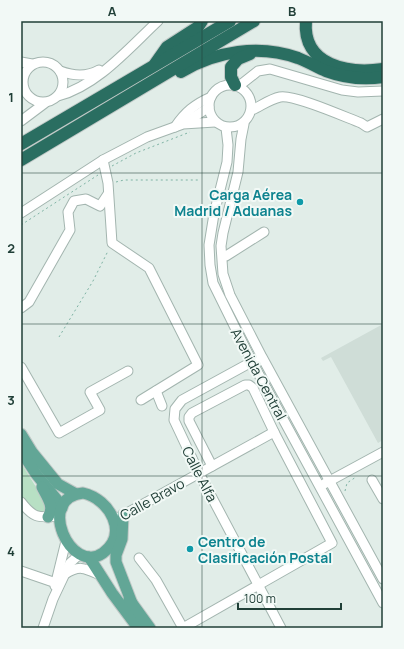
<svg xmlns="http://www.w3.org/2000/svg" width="404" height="649" viewBox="0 0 404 649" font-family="Manrope,sans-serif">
	<rect width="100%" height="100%" fill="#e1ede8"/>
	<path fill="#cfddd7" d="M383,324v116l-5,3 -47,-86 -8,4 -2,-3z"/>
	<path fill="#b8e0c4" d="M21,463l25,40v8c-12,5 -19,-7 -25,-15z"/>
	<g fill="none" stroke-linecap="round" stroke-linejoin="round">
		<defs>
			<g id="minor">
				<circle cx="43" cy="82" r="20"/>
				<path d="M21,62l11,2"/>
				<path d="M60,71c14,5 26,6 39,-1"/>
				<circle cx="230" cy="106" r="21"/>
				<path d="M239,86l19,-15 12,-2 72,21 16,2 25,-1"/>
				<path d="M58,96c39,-10 72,-49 100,-75"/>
				<path d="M252,110c9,-4 18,-11 28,-13 14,-3 65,20 81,26l6,4 16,-8"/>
				<path d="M21,121l24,-18"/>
				<path d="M185,123l24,-16"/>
				<path d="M244,124l-3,15 -3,33 -15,61 -2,13 2,28 7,21 32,62 121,222"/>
				<path d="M175,127c10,-15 20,-23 36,-30"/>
				<path d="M226,128l2,17 -1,17 -13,52 -5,31 1,20 3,18 39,79 131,241"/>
				<path d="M103,160l5,23 4,60 37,25 49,97 -57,35"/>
				<path d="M21,213l82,-53 44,-23 36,-13 32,-2"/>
				<path d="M226,256l38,-24"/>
				<path d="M21,308l8,-6 41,-72 -2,-18 6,-11 12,-2 14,7 8,-12"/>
				<path d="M257,359l-75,41 -7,9 -1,11 25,53 82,155"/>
				<path d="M21,367l38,66 41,-23 -10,-18 38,-21"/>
				<path d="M156,391l6,15"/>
				<path d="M372,480l11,19"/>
				<path d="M324,484l59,-32"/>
				<path d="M21,502c14,18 18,15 39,14"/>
				<path d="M118,518l156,-86"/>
				<path d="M139,558l17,22 27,48"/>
				<path d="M21,571l35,12"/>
				<path d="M65,574c16,-10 21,-5 37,2"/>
				<path d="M55,586l11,-45"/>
				<path d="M43,628l10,-29 17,-36 10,-9"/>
				<path d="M183,628l149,-85 -58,-111 -21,-44 -4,-3h-4l-53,28 -3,4v4l23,45"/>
			</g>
			<g id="major">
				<path d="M21,434l11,18 26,32 18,10"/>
				<path d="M21,451l15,23 22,27 4,7"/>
				<path d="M42,487c5,10 13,20 6,30"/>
				<path d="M83,493c27,6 46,41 20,60 -32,23 -68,-55 -20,-60z"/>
				<path d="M123,515l-1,24 -6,16v7l17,44"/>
				<path d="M89,557l23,36 26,35"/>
				<path d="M129,599l21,29"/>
			</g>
			<g id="highway">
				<path d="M306,21c-4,45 43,53 77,48"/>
				<path d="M155,64l12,-17 31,-20 4,-6"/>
				<path d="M181,72c34,-21 79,-28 117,-14 10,4 19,9 28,13 19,7 37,9 57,6"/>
				<path d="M235,85l-4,-8v-10l7,-8 12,-5"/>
				<path d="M21,144l209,-123"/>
				<path d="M21,160l233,-139"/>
			</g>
		</defs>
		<use href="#minor" stroke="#a3b5af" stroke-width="11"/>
		<use href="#major" stroke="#c1c9c7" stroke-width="13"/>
		<use href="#highway" stroke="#c1c9c7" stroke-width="14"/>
		<g stroke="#7fb3a4" stroke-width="1" stroke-dasharray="2 3" stroke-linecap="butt">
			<path d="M112,166l24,-13 54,-21"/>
			<path d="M116,182l8,-2h75"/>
			<path d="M21,225l77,-50"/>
			<path d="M59,337l34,-56 15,-30"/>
			<path d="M345,491l2,-8 9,-6"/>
		</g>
		<use href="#minor" stroke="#fff" stroke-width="9"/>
		<use href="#major" stroke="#62a696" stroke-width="11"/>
		<use href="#highway" stroke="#2a6e61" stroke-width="12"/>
	</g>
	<path fill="none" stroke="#203f37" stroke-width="1" stroke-opacity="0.55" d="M202,21v607M21,173h362M21,324h362M21,476h362"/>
	<g fill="#0f9aa8" stroke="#f2f9f6" stroke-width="1.5">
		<circle cx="300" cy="202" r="4"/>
		<circle cx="190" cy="549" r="4"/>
	</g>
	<g text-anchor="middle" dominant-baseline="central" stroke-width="4" stroke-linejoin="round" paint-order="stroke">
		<g font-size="14" font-weight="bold" fill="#0d838f" stroke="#f2f9f6" text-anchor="end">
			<text x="292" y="194">Carga Aérea<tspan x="292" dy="16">Madrid / Aduanas</tspan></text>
			<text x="198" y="541" text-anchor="start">Centro de<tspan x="198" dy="16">Clasificación Postal</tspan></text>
		</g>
		<g font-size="14" fill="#203f37" stroke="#f2f9f6">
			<text transform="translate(259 374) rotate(62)">Avenida Central</text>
			<text transform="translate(200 474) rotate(63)">Calle Alfa</text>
			<text transform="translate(152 499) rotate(-29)">Calle Bravo</text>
		</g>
	</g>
	<rect width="404" height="649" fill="none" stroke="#f2f9f6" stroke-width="44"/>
	<path d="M238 603v6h103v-6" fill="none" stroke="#203f37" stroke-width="2"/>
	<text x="244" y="603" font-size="12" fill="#203f37" stroke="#f2f9f6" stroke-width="3" paint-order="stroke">100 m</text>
	<rect x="22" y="22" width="360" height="605" fill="none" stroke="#203f37" stroke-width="1.5"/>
	<g font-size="13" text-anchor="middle" font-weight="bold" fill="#203f37">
		<text x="112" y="16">A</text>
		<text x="292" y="16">B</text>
		<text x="11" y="102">1</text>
		<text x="11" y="253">2</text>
		<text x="11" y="405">3</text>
		<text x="11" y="556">4</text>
	</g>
</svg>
